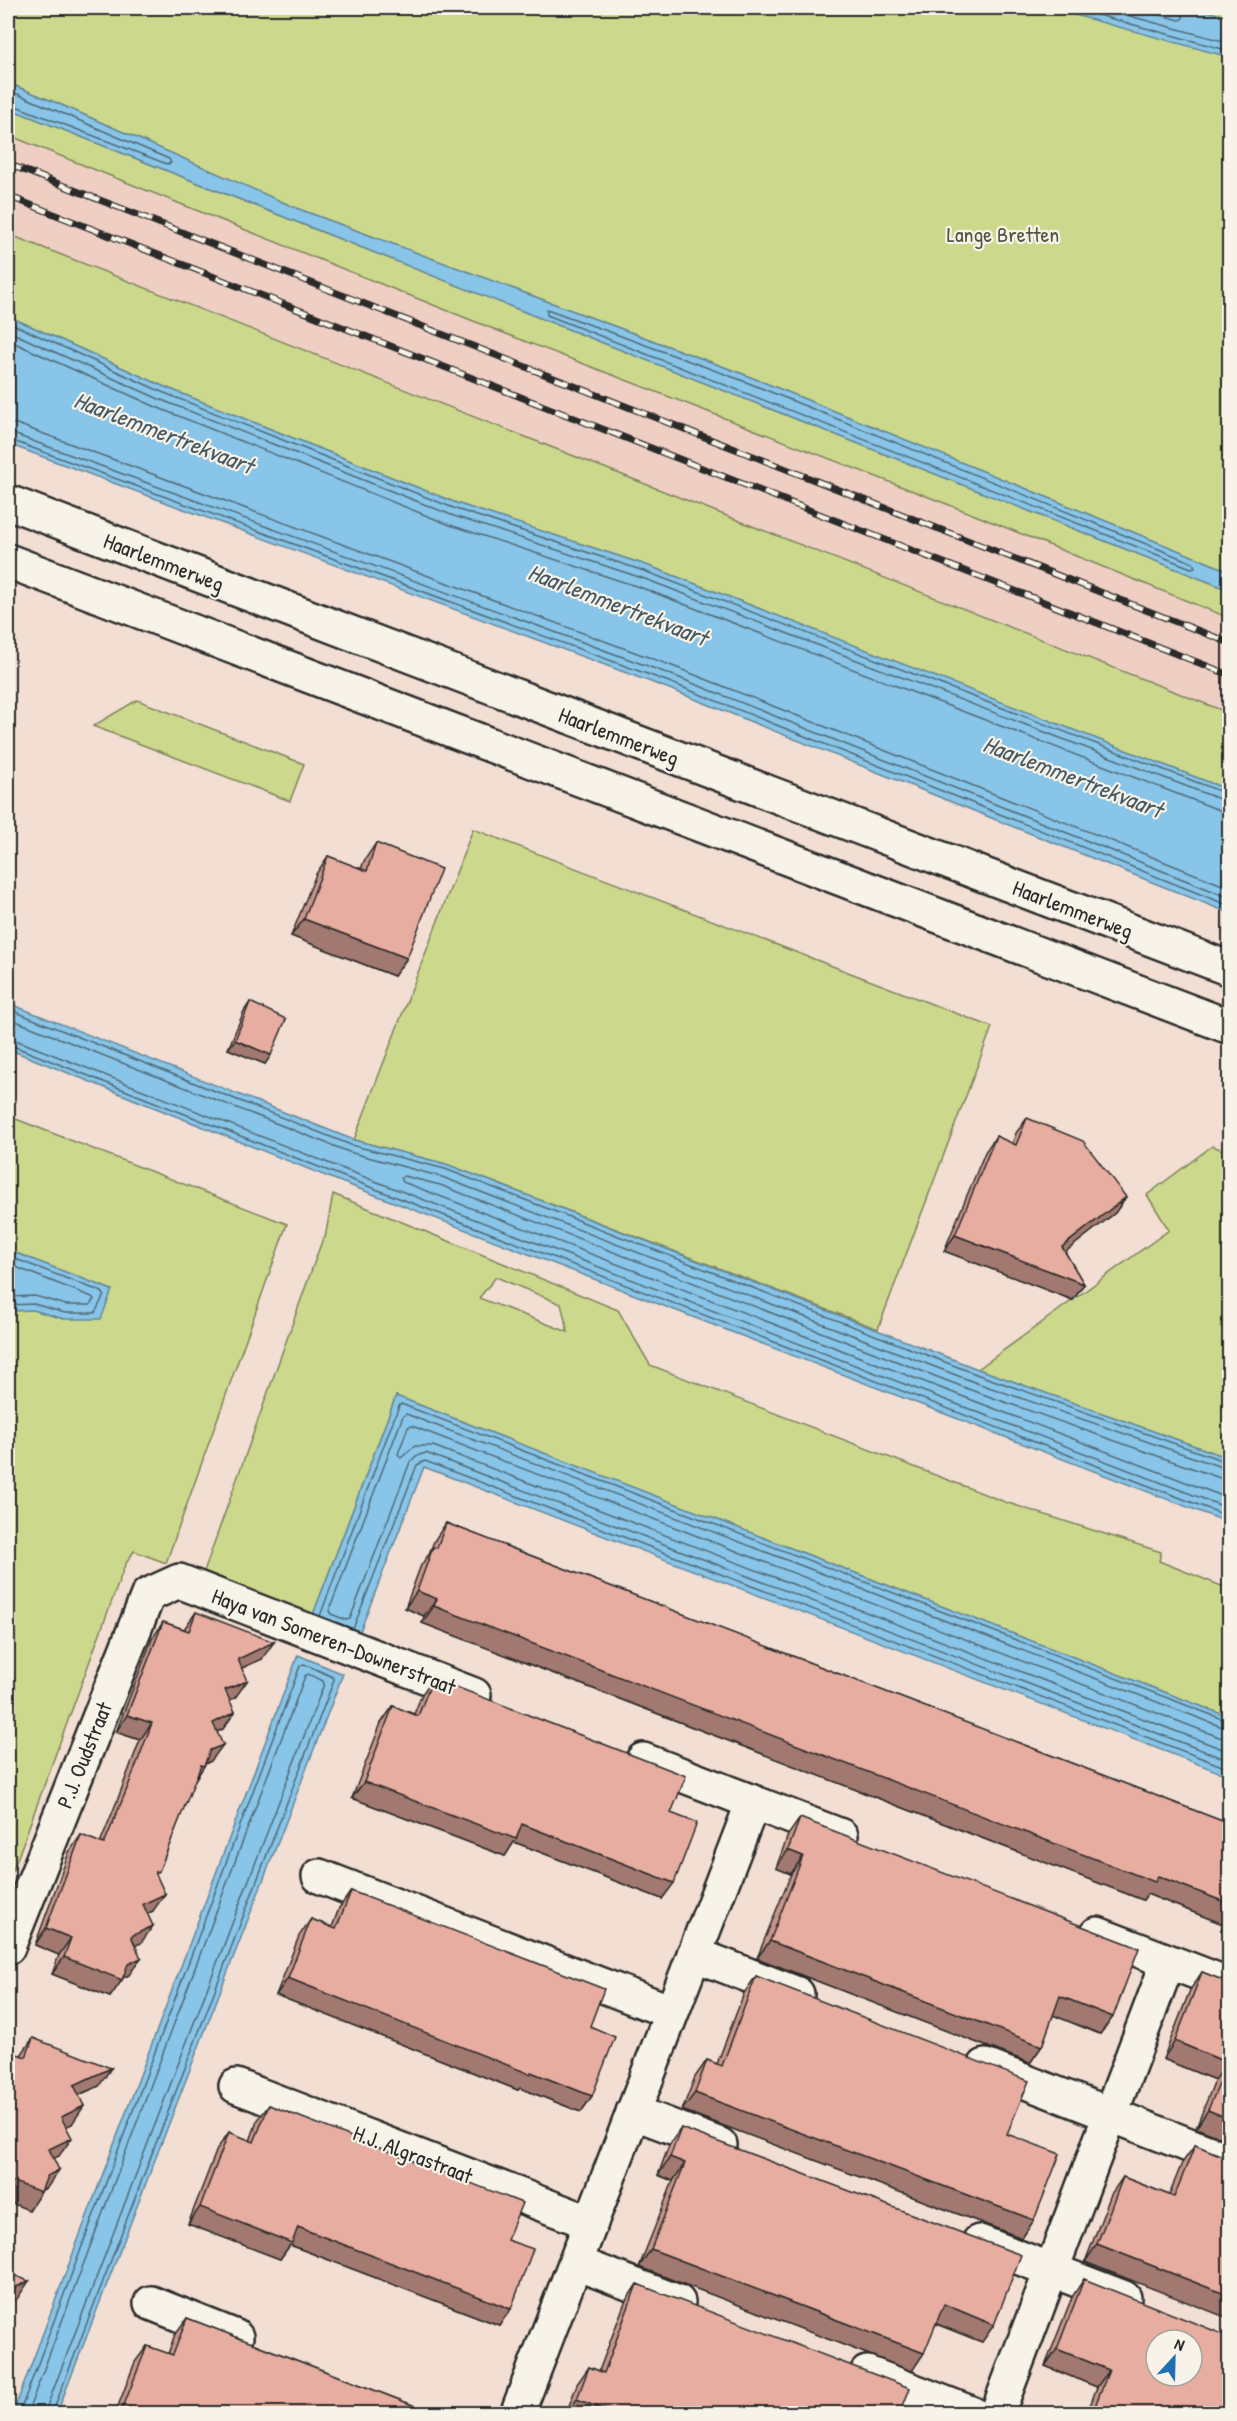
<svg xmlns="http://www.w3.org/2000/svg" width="1237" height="2421" viewBox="0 0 1237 2421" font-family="'Patrick Hand',sans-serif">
	<rect width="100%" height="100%" fill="#f2ded2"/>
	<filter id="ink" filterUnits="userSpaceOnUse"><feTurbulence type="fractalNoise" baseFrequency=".0167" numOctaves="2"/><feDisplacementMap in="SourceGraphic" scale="12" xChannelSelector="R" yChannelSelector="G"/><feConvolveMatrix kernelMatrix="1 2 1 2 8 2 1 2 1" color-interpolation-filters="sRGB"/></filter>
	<g filter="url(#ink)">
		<path fill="#efcfc3" d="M8,135l488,195 469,181 264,107v95l-1221,-479z"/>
		<g fill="#ccd98c" stroke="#7c825c" stroke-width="1.5" fill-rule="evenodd">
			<path d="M8,8h1221v563l-486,-197 -447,-166 -239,-105 -49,-20z"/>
			<path d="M8,108l1221,482v28l-264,-107 -469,-181 -488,-195z"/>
			<path d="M8,234l1221,479v77l-580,-224 -190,-62 -294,-117 -157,-71z"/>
			<path d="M137,700l167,64 -14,37 -197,-75z"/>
			<path d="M473,829l519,198 -114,302 -432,-165 -92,-24z"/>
			<path d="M8,1116l279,108 -121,339 -32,-12 -9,14 -117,319v-573l25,-1 31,9 48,-29 -104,-40z"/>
			<path d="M1212,1146l17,6v306l-251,-89 191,-139 -22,-35z"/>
			<path d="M333,1194l285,116 32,55 355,137 156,50 -2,9 70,28v128l-833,-321 -85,224 -109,-43 121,-339h2zM496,1277l65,27 7,28 -89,-34z"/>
		</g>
		<g fill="#88c5e8" stroke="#63879c" stroke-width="1.5">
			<path d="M1049,8h146l34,9v40z"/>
			<path d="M8,83l49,20 239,105 447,166 486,197v19l-1221,-482z"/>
			<path d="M8,316l157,71 294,117 190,62 580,224v123l-562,-225 -659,-244z"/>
			<path d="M8,1003l346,137 92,24 532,205 251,89v65l-893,-343 -328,-131z"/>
			<path d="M8,1250l104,40 -11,29h-37l-31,-9 -25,1z"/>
			<path d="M396,1396l833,321v59l-805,-309 -67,172 -46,-19z"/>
			<path d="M298,1655l45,19 -286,739h-44z"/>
		</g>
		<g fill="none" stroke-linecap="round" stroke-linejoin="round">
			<g stroke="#506977" stroke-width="1.5">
				<path d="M1072,8l158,43"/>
				<path d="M1100,8l130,35"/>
				<path d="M1133,8l47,12 3,-2 -1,-10"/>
				<path d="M8,90l161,69 2,4 -4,1 -159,-61"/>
				<path d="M547,309l194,71 452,183 2,4 -4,1 -644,-253z"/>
				<path d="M8,322l154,70 294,117 191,63 583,223"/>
				<path d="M8,331l151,68 295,117 191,63 585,224"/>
				<path d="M8,340l148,67 294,118 192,63 577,222 11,2"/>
				<path d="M8,423l9,1 658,243 555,221"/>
				<path d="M8,432l664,243 558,223"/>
				<path d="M8,439l661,243 561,224"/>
				<path d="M8,1009l343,136 94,24 531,205 254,89"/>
				<path d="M8,1018l341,134 93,25 532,205 256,88"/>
				<path d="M8,1037l333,131 889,341"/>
				<path d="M8,1044l331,131 891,342"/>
				<path d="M8,1256l94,36 2,3 -9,18h-30l-31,-9 -26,1"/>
				<path d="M8,1264l84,33 2,2 -4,6h-24l-31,-9 -27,1"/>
				<path d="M1230,1479l-10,-1 -249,-88 -531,-205 -36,-9 -3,2 2,4 827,317"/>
				<path d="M320,1616l70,-187 9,-23 2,-2 829,318"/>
				<path d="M353,1629l64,-164 8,-4 805,308"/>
				<path d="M1230,1730l-824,-316 -3,2 -74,195 2,3 15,6 4,-1 60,-157 6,-6 10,-3 804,308"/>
				<path d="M1230,1739l-11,-2 -807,-311 -4,1 -10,27 3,4 14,-12h18l797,306"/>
				<path d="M19,2414l281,-748 4,-2 29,13 1,3 -282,734"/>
				<path d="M27,2414l278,-738 3,-2 15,7 1,3 -280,730"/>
			</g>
			<defs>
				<g id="minor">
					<path d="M643,1760l198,76"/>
					<path d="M319,1876l352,136"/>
					<path d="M1097,1934l133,51"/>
					<path d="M8,1947l140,-352 31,-14 295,114"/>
					<path d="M694,1954l103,40"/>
					<path d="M985,2066l245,95"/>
					<path d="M236,2086l355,137"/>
					<path d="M633,2112l87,33"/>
					<path d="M979,2242l145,56"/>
					<path d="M576,2263l102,39"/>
					<path d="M151,2303l85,34"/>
					<path d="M867,2373l106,41"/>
					<path d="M517,2414l236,-612"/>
					<path d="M997,2414l171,-452"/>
				</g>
				<g id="major">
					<path d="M8,502l1222,467"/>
					<path d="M8,561l1222,466"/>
				</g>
			</defs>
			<use href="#minor" stroke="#2b2b2b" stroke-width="38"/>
			<use href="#major" stroke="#2b2b2b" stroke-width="38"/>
			<use href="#minor" stroke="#f7f3e8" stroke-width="33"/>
			<use href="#major" stroke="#f7f3e8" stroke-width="33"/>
			<defs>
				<g id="rail">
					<path d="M8,164l1222,479"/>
					<path d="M8,196l1222,479"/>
				</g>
			</defs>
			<use href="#rail" stroke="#2b2b2b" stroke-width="7"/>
			<use href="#rail" stroke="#f7f3e8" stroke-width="4.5" stroke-dasharray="14" stroke-linecap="butt"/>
		</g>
		<g fill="#c7958a" stroke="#2b2b2b" stroke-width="1.5">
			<path d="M376,843l31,115 -13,18 -103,-40 25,-62 12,-18 33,13 3,-8z"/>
			<path d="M250,1002l21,53 -6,9 -37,-15 16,-38z"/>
			<path d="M1027,1118l99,79 -11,16 -50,39 19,32 -11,16 -129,-49 41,-99 11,-16 16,8 4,-11z"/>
			<path d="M446,1523l784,301v109l-9,-3 2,-6 -76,-30 -4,6 -721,-277 2,-7 -19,-8 16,-43 8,-11 5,-13z"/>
			<path d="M196,1612l66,47 -20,9 -7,30 -6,2 6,12 -12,17 -6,3 -6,29 -6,3 -11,17 -35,90 -3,3 -3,37 -6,3 -6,29 -6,2 -6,30 -6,3 -13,19 -58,-23 7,-19 -24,-10 34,-93 12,-17 19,8 17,-42 23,-61 -24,-8 36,-93 11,-17 21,7z"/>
			<path d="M433,1678l238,135 -9,86 -148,-57 -9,14 -153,-58 29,-75 12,-17 21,8 8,-20z"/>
			<path d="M800,1818l313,199 -13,17 -47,-19 -11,31 -12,17 -273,-105 34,-84 -15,-6 12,-33z"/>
			<path d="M351,1891l239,135 2,70 -11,16 -61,-24 -2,2 -242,-95 23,-59 12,-17 21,8 7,-19z"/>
			<path d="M1202,1972l28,11v158l-34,-13 19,-48 -52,-21 27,-69z"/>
			<path d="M756,1976l251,158 27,86 -12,18 -340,-128 13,-33 12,-17 10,4 27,-71z"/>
			<path d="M33,2038l66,48 -20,9 -7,29 -6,2 -7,30 -5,2 -7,30 -5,2 -13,20 -8,-155z"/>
			<path d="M269,2105l238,135 4,69 -12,16 -209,-80 -10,14 -92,-35 29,-75 12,-17 21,9 7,-20z"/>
			<path d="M681,2128l301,214 -46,-18 -24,47 -273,-104 34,-86 -15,-6 11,-30z"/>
			<path d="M1195,2145l35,14 -145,103 26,-68 12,-17 46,18 13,-32z"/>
			<path d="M1084,2279l146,135h-143l10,-27 -52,-21 27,-69z"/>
			<path d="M637,2284l263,130h-334l11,-30 12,-17 10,4 26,-69z"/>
			<path d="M187,2318l249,96h-321l20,-52 12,-16 21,8 7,-20z"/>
		</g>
		<g fill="#a27970" stroke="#2b2b2b" stroke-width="1.5">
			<path d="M304,919l103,39 -13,18 -103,-40z"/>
			<path d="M235,1040l36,15 -6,9 -37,-15z"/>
			<path d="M1126,1197l-11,16 -64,50 11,-16z"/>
			<path d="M955,1235l129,49 -11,16 -129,-49z"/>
			<path d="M417,1591l20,8 -13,17 -19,-8z"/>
			<path d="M434,1606l724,270 72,28v12l-7,8 -76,-30 -4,6 -721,-277z"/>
			<path d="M274,1642l-12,17 -36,16 12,-16z"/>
			<path d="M247,1681l-12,17 -22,9 12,-17z"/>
			<path d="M235,1712l-12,17 -22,11 12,-17z"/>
			<path d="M127,1715l25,8 -12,17 -24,-8z"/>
			<path d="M223,1745l-12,16 -9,4 2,1 -11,17 -4,-2 21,-31z"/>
			<path d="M364,1782l158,42 152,59 -12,16 -148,-57 -9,14 -153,-58z"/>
			<path d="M788,1850l15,6 -12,18 -15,-6z"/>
			<path d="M165,1894l-12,17 -22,10 12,-17z"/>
			<path d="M1230,1918v15l-9,-3z"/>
			<path d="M153,1926l-12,17 -21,10 11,-17z"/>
			<path d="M46,1928l25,10 -12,17 -24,-10z"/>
			<path d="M770,1941l272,105 -12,17 -273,-105z"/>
			<path d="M64,1957l64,7 13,-6 -12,17 -9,4 2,1 -12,17 -58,-23z"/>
			<path d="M288,1978l243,94 61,24 -11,16 -61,-24 -2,2 -242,-95z"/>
			<path d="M1060,1996l53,21 -13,17 -52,-21z"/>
			<path d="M1175,2041l53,22 -13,17 -52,-21z"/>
			<path d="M111,2068l-12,18 -37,16 12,-17z"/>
			<path d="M695,2093l339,127 -12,18 -340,-128z"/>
			<path d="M84,2106l-12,18 -23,10 12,-17z"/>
			<path d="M1208,2110l22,9v22l-34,-13z"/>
			<path d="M72,2138l-13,18 -22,10 12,-17z"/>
			<path d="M670,2157l15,6 -12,18 -15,-6z"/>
			<path d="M59,2170l-12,18 -8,3 2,1 -12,18 -21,-8v-22l39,-4z"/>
			<path d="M200,2207l98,20 213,82 -12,16 -209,-80 -10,14 -92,-35z"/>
			<path d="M1097,2244l133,52v23l-145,-57z"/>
			<path d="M651,2249l273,104 -12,18 -273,-104z"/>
			<path d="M29,2281l-12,18 -9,4v-12z"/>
			<path d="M944,2304l50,21 -12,17 -50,-20z"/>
			<path d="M1057,2349l52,21 -12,17 -52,-21z"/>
			<path d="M577,2399l38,15h-48z"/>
			<path d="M124,2405l22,9h-28z"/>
		</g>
		<g fill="#e7ada0" stroke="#2b2b2b" stroke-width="1.5" fill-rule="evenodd">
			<path d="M8,703l6,4 -6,10z"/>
			<path d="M376,843l65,26 -34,89 -103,-39 24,-63 39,15z"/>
			<path d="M250,1002l36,17 -15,36 -36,-15z"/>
			<path d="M1027,1118l56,23 43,56 -64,50 22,37 -129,-49 41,-99 20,9z"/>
			<path d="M446,1523l784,301v80l-72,-28 -3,6 -721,-276 3,-7 -20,-8 16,-44 4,1z"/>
			<path d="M196,1612l78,30 -36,17 9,22 -22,9 10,22 -22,11 10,22 -13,5 -6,16 -3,-1 -42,106 -4,1 10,22 -22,10 10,22 -22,10 10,22 -13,6 -6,16 -58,-23 7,-19 -25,-10 35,-93 23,9 25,-60 23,-61 -25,-8 36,-93 26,9z"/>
			<path d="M433,1678l253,98 -15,37 26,10 -23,60 -152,-59 -6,15 -152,-57 29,-76 25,10z"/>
			<path d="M800,1818l339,130 -26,69 -53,-21 -18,50 -272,-105 33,-85 -15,-6z"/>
			<path d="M351,1891l253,98 -14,37 25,11 -23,59 -61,-24 -1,2 -242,-96 23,-59 25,10z"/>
			<path d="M1202,1972l28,11v136l-22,-9 20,-47 -53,-22z"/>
			<path d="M756,1976l273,105 -22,53 53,20 -26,66 -339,-127 12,-33 15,6z"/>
			<path d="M33,2038l78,30 -37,17 10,21 -23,11 11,21 -23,11 10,21 -12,6 -6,16 -33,-12v-129l18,6z"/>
			<path d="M269,2105l253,98 -15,37 26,9 -22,60 -213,-82 -6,16 -92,-36 29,-75 25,10z"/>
			<path d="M681,2128l340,127 -27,70 -50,-21 -20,49 -273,-104 34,-86 -15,-6z"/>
			<path d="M1195,2145l35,14v137l-133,-52 26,-67 51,20z"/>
			<path d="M8,2273l21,8 -21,10z"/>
			<path d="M1084,2279l146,58v77h-138l17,-44 -52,-21zM1156,2340h36v36h-36z"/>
			<path d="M637,2284l273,104 -10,26h-285l-38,-15 12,-32 15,6z"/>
			<path d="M187,2318l249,96h-290l-22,-9 23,-59 26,9z"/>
		</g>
	</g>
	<g text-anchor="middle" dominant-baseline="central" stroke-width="4.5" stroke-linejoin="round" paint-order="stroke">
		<g font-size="22" fill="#535643" stroke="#f7f3e8">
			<text x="1003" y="234">Lange Bretten</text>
		</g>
		<g font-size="22" fill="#2b2b2b" stroke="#f7f3e8">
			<text transform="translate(164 562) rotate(21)">Haarlemmerweg</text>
			<text transform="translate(619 736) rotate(21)">Haarlemmerweg</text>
			<text transform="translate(1073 909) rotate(21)">Haarlemmerweg</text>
			<text transform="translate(334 1641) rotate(21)">Haya van Someren-Downerstraat</text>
			<text transform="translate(84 1755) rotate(-68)">P.J. Oudstraat</text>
			<text transform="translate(413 2154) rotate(21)">H.J. Algrastraat</text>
		</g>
		<g font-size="24" font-style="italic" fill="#475964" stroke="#f7f3e8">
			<text transform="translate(164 432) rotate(21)">Haarlemmertrekvaart</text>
			<text transform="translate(618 604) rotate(21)">Haarlemmertrekvaart</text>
			<text transform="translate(1073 776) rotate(21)">Haarlemmertrekvaart</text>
		</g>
	</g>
	<rect width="1237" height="2421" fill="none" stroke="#f7f3e8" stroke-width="30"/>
	<rect x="15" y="15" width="1207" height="2391" fill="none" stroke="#2b2b2b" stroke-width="2" filter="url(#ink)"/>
	<g transform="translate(1174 2358) rotate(22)"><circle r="28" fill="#f7f3e8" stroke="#a5a39c" stroke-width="1.5"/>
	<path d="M0-4.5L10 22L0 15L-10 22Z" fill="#1f6fb2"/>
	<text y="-9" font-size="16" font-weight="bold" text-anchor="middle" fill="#2b2b2b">N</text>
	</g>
</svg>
